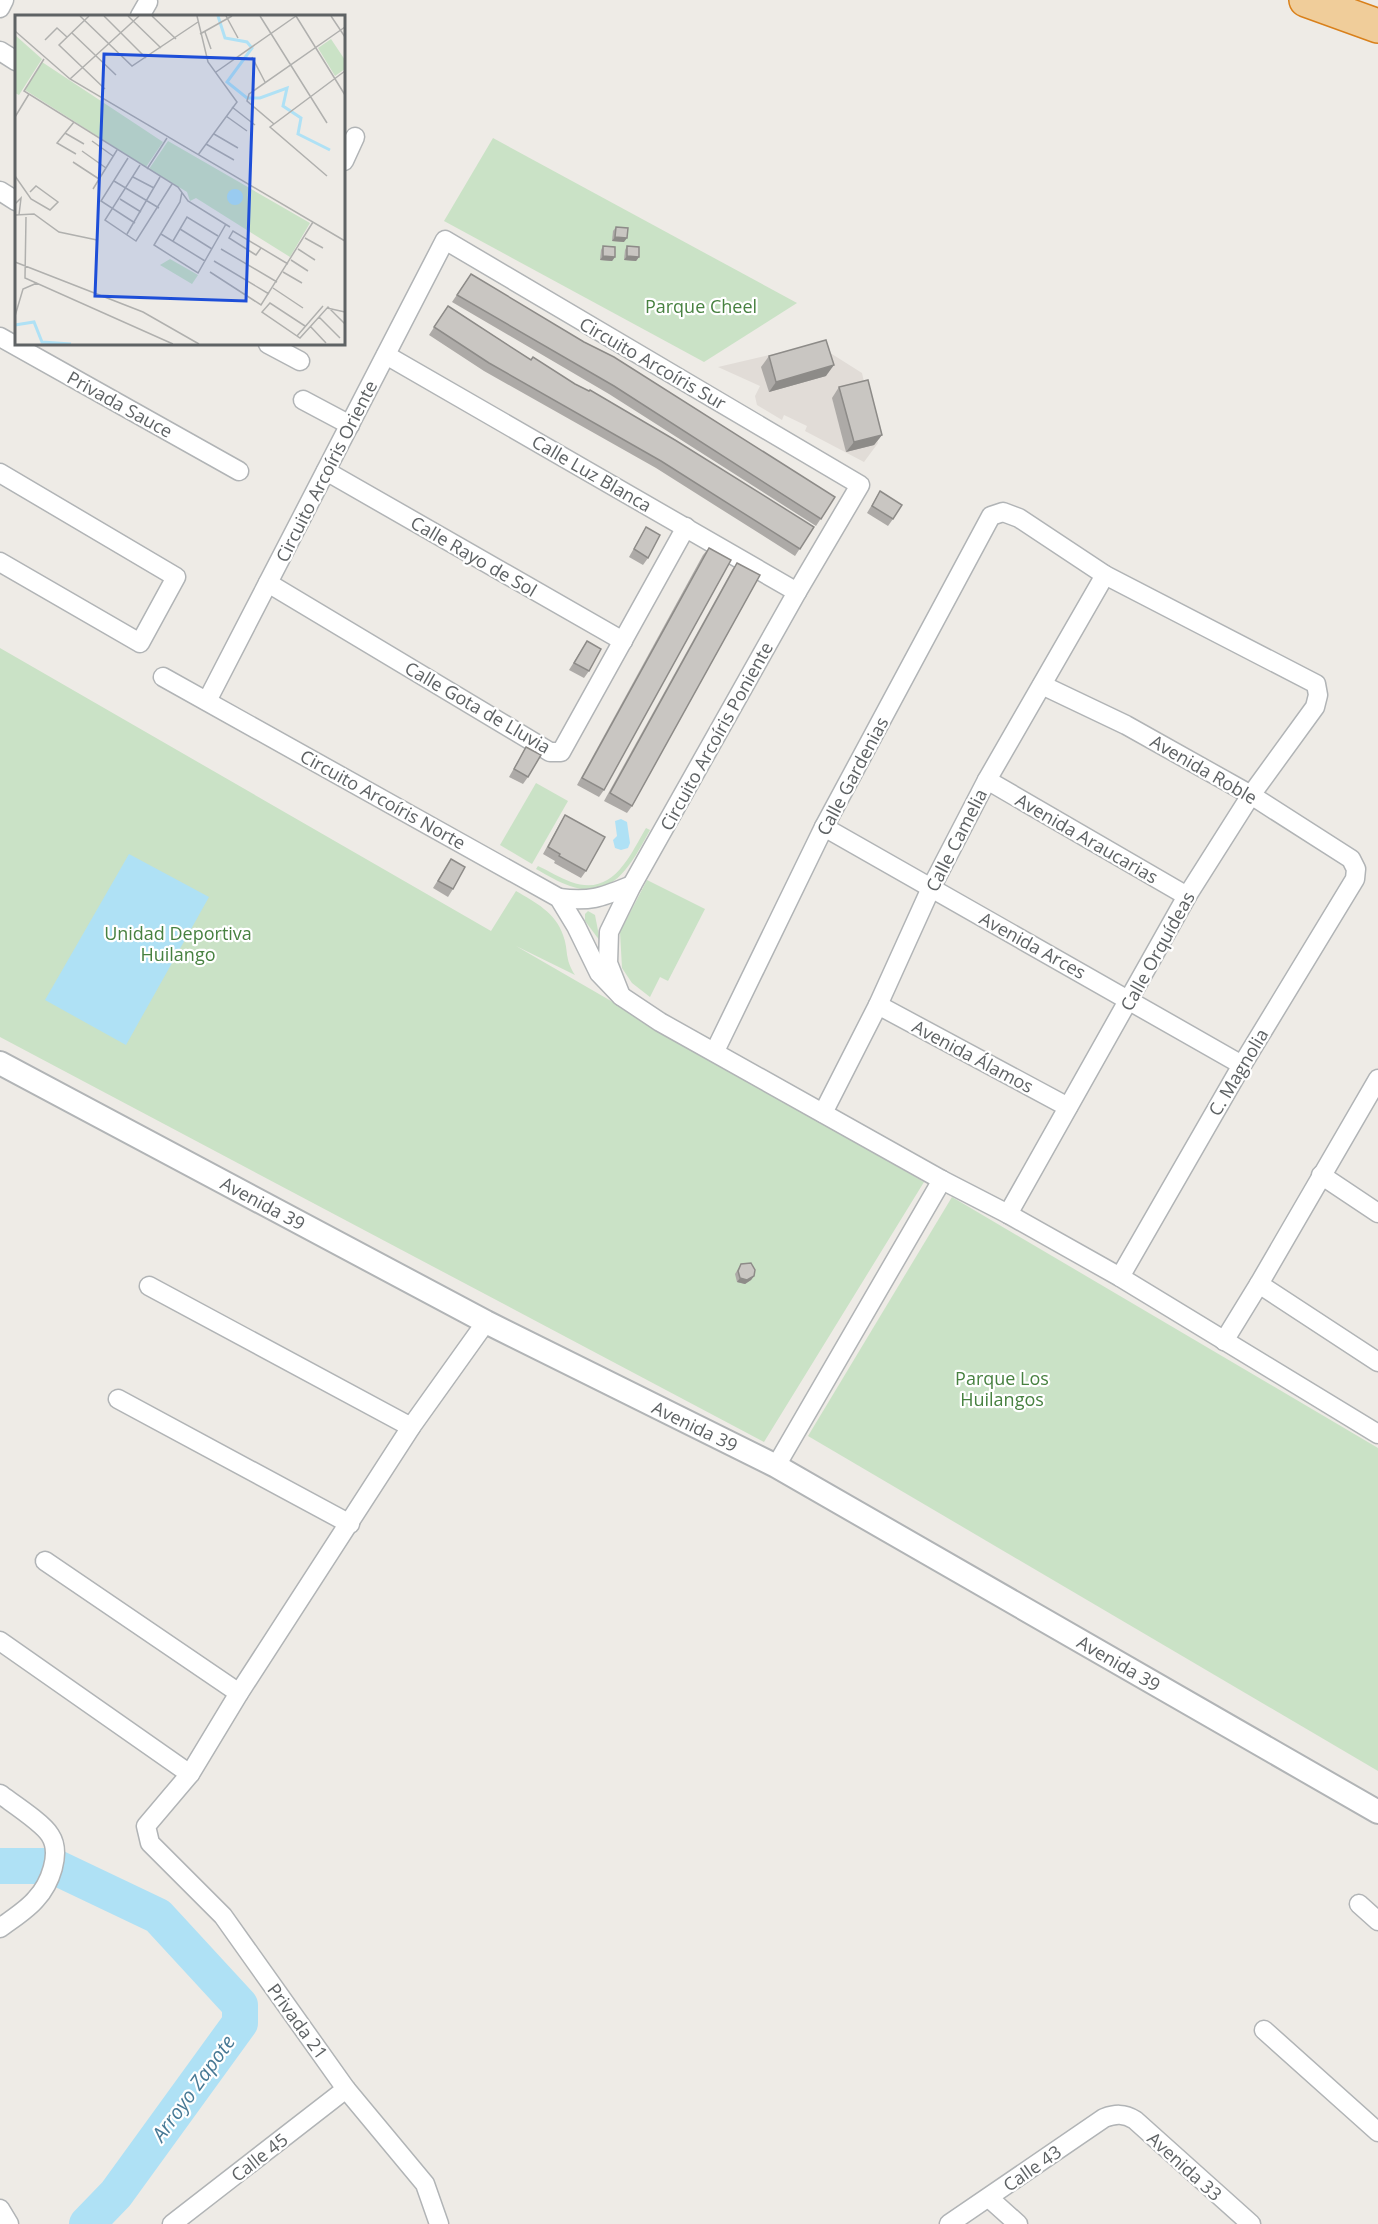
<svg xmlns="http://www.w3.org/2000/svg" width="1378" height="2224" viewBox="0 0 1378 2224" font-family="'Open Sans',sans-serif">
	<rect width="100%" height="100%" fill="#eeebe6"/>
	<path fill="#e1dcd7" d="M816,344l46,29 16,70 -14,19 -59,-31 2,-5 -23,-11 -2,5 -25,-15 -2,-9 5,-10 -42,-19z"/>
	<g fill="#cae2c6">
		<path d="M493,138l304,165 -93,59 -260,-141z"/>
		<path d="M0,648l491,283 25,-40c19,11 40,22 47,44 6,16 1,23 12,40l-59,-29 408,236 -160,260 -764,-405z"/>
		<path d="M536,783l32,18 -36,63 -32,-19z"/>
		<path d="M646,828l4,2c-17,31 -36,72 -80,56 -12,-4 -23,-11 -34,-17l2,-3c11,5 22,12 33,16 42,15 58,-25 75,-54z"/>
		<path d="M647,880l58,29 -37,72 -8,-4 -10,20 -18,-14 -10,-15 -2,-36z"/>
		<path d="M588,911l7,4 5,26 -15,-20v-7z"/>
		<path d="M952,1197l426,251v323l-570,-335z"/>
	</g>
	<g fill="#afe1f5">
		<path d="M621,819l6,3 3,21 -2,5 -7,2 -6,-2 -2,-8 4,-4 -2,-15z"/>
		<path d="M129,854l80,43 -83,148 -81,-45z"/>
	</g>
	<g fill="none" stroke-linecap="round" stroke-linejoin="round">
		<path stroke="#afe1f5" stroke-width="36" d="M0,1866h53l105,50 82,89v18l-124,171 -29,30"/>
		<defs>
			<g id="minor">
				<path d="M0,8l4,-8"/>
				<path d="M140,16l8,-14"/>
				<path d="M0,51l16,10"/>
				<path d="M344,161l11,-24"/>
				<path d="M0,191l16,10"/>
				<path d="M0,337l239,134"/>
				<path d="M268,344l32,17"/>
				<path d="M386,355l411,237"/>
				<path d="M303,400l47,25"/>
				<path d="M326,471l297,170"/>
				<path d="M0,473l176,104 -36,66 -140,-81"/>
				<path d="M268,583l282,169h11l125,-225"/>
				<path d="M163,677l396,221 17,28 23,47 22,23 39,26 282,158 66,34 112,63 258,157"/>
				<path d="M1042,685l84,40 125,70 100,64 5,10 -1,10 -113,186 -122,212"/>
				<path d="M207,701l238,-461 415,245 -63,107 -165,293 -23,47 -1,31 13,33"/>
				<path d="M987,780l200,116"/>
				<path d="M824,827l418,238"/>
				<path d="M559,898c33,4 43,-1 73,-13"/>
				<path d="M878,1005l190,102"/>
				<path d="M715,1051l109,-224 167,-311 12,-4 16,6 86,57 211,109 2,11 -3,12 -64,88 -64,101 -179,318"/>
				<path d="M823,1113l55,-108 53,-117 56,-108 118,-205"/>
				<path d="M1321,1175l57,38"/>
				<path d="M1259,1284l119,78"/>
				<path d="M149,1286l262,141"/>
				<path d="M1224,1341l35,-57 119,-205"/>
				<path d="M118,1399l232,125"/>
				<path d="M776,1466l166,-286"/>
				<path d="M45,1561l194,132"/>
				<path d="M0,1641l190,133"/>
				<path d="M0,1794c12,9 43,29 50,41 12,18 0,49 -14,64 -9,11 -24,20 -36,29"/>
				<path d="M1359,1904l19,17"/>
				<path d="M1264,2030l114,102"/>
				<path d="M989,2198l29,26"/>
				<path d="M0,2209l9,15"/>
				<path d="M172,2224l174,-135"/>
				<path d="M439,2224l-14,-40 -79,-95 -123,-173 -73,-73 -4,-17 44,-52 49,-81 172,-266 75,-105"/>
				<path d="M949,2224l155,-106c11,-4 20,-5 31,2l116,104"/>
			</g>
			<path id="tertiary" d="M0,1063l486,259 290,144 602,346"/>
			<path id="motorway" d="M1306,0l72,26"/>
		</defs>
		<use href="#minor" stroke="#b1b4b6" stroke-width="21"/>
		<use href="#tertiary" stroke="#b1b4b6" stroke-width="26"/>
		<use href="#motorway" stroke="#d9801b" stroke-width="36"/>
		<use href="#minor" stroke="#fff" stroke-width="18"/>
		<use href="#tertiary" stroke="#fff" stroke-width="22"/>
		<use href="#motorway" stroke="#f0cd9a" stroke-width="33"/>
	</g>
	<g fill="#adaaa7">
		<path d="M616,227l8,15 -12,-1 1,-10z"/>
		<path d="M603,246l12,11 -3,4 -12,-1 1,-10z"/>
		<path d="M627,246l12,11 -3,4 -12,-1 1,-10z"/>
		<path d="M471,274l364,223 -19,29 -207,-132 -157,-92z"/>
		<path d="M448,306l83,54 44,24 239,143 -19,29 -139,-88 -172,-97 -55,-36z"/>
		<path d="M769,356l57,20 -57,16 -8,-25z"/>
		<path d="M839,387l43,48 -8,10 -28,7 -14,-54z"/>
		<path d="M880,491l13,28 -5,7 -21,-13z"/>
		<path d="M646,527l2,31 -5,7 -14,-8z"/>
		<path d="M709,548l-105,242 -5,7 -22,-12 126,-230z"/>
		<path d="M737,563l-105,243 -5,7 -23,-12 128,-231z"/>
		<path d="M587,641l2,30 -5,7 -15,-8z"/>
		<path d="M526,747l2,30 -5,7 -14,-7z"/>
		<path d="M565,815l21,56 -5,7 -27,-15 1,-2 -12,-7 17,-31z"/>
		<path d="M451,859l2,30 -5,8 -15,-9z"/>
		<path d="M741,1264l13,12 -3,4 -6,4 -8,-2 -2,-8z"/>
	</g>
	<g fill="#8d8b88">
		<path d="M615,237l12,1 -3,4 -12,-1z"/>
		<path d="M603,256l12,1 -3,4 -12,-1z"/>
		<path d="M627,256l12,1 -3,4 -12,-1z"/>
		<path d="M834,365l-8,11 -57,16 7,-10z"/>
		<path d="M882,435l-8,10 -28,7 8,-10z"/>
		<path d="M754,1276l-3,4 -6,4 -8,-2 3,-4z"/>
	</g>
	<g fill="#c9c6c2" stroke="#8d8b88" stroke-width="1.5">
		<path d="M616,227l12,1 -1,10 -12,-1z"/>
		<path d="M603,246l12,1v10l-12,-1z"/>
		<path d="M627,246l12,1v10l-12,-1z"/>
		<path d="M471,274l113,68 30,15 221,140 -14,22 -207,-133 -157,-91z"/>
		<path d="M448,306l83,54 2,-3 42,27 14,7 1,-1 85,50 139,87 -14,22 -139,-88 -172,-98 -55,-36z"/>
		<path d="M826,340l8,25 -58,17 -7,-26z"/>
		<path d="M868,380l14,55 -28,7 -15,-55z"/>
		<path d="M880,491l22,14 -9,14 -21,-13z"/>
		<path d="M646,527l14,8 -12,23 -14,-9z"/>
		<path d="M709,548l22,12 -127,230 -22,-12z"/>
		<path d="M737,563l23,12 -128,231 -22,-13z"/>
		<path d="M587,641l14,8 -12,22 -15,-8z"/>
		<path d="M526,747l15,8 -13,22 -14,-8z"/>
		<path d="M565,815l40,22 -19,34 -27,-15 1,-2 -12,-7z"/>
		<path d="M451,859l14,8 -12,22 -15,-8z"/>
		<path d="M751,1263l4,7 -1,6 -7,4 -7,-2 -2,-7 3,-7z"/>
	</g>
	<g text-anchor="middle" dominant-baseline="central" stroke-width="4.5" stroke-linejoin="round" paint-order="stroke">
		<g font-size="18" fill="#478140" stroke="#fff">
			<text x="701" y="306">Parque Cheel</text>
			<text x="178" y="933">Unidad Deportiva<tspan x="178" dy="21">Huilango</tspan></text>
			<text x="1002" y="1378">Parque Los<tspan x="1002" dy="21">Huilangos</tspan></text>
		</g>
		<g font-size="18" fill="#5e6264" stroke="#fff">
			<text transform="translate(653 363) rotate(30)">Circuito Arcoíris Sur</text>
			<text transform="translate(120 404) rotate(29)">Privada Sauce</text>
			<text transform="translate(326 471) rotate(-63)">Circuito Arcoíris Oriente</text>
			<text transform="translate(592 473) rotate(30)">Calle Luz Blanca</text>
			<text transform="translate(474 556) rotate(30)">Calle Rayo de Sol</text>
			<text transform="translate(478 707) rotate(30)">Calle Gota de Lluvia</text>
			<text transform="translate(716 736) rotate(-61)">Circuito Arcoíris Poniente</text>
			<text transform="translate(1204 769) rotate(30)">Avenida Roble</text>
			<text transform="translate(852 776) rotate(-62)">Calle Gardenias</text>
			<text transform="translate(383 799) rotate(29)">Circuito Arcoíris Norte</text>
			<text transform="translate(1087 838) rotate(30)">Avenida Araucarias</text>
			<text transform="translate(956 840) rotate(-63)">Calle Camelia</text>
			<text transform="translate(1033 945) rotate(29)">Avenida Arces</text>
			<text transform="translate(1157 951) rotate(-61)">Calle Orquídeas</text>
			<text transform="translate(973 1056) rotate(28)">Avenida Álamos</text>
			<text transform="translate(1238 1072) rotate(-59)">C. Magnolia</text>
			<text transform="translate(263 1203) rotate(28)">Avenida 39</text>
			<text transform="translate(695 1426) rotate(26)">Avenida 39</text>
			<text transform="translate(1119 1663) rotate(30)">Avenida 39</text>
			<text transform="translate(298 2021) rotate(54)">Privada 21</text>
			<text transform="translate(259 2157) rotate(-38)">Calle 45</text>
			<text transform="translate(1185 2166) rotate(42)">Avenida 33</text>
			<text transform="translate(1032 2168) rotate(-35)">Calle 43</text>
		</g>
		<g font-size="20" font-style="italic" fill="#477995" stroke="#fff">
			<text transform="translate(193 2088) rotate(-54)">Arroyo Zapote</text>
		</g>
	</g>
	<g transform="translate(15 15)">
		<rect width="330" height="330" fill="#eeebe6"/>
		<path d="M0,20l27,24 -23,36 -4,-2zM316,24l14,21v9l-10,7 -17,-28zM27,47l121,80 -17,25 -121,-77zM153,126l142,82 -20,34 -94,-59 -6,3 -3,-9 -38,-23zM155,244l28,16 -6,9 -32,-19z" fill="#cae2c6"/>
		<path d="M212 182a8 8 0 1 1 16 0a8 8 0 1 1-16 0Z" fill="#afe1f5"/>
		<path fill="none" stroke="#afe1f5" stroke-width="3" d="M203,1l7,22 22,4 5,6 -25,34 20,16h13l27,-10 -4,18 18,12 -3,16 32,16M0,310l19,-3 8,20 29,2"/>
		<path fill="none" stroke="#b0b0ae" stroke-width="1.5" d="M65,1l52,50 66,-44M74,1l-30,29 46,44M89,1l42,42M113,1l33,32M137,1l24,23M182,1l11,46 29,40 -39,53M211,1l12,22M245,1l67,107M281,1l49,79M316,1l14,21M0,16l55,48 275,162M190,17l6,17M57,18l44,42M185,19l32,-18M30,25l12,-12 10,9M237,42l13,25M29,44l-20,32 154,96 10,14 42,26M201,57l80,-56M55,64l69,-63M217,92l23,18M211,101l21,15M0,102l14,-23M59,107l-17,21 19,11M259,109l-27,-23 2,-7 96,-67M50,118l19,11M199,119l24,14M77,126l21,15M191,129l28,16M67,136l24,17M113,143l-27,43 34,22M58,147l26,17M125,150l-35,55 31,21 36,-57M0,151v10l16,23 19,11 8,-8 -22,-16 -6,6M132,154l20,-31M312,161l-57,-49 75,-56M118,162l21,11M99,166l45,27M78,174l24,-39M167,177l-2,10 -26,43 44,28 28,-49M105,184l21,13M0,189l6,-6 -2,17M0,200l19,-1 25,18 38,8M11,202l-1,61 148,66M165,214l32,20M112,219l33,-57M146,219l44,27M290,223l18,10M158,226l14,-24 31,19M246,233l-5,7 -27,-17 4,-7 55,33M206,234l56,33M283,234l17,11M276,245l17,11M199,246l55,33M0,247l128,50 56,32M195,257l51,33 52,-83M268,257l19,11M258,273l30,20M312,293l18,4M0,301l8,-27 14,-6M304,302l21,21M290,311l-35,-23 -8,9 38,26 28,-31 17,17M295,311l16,17M282,321l26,-30"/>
		<path fill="#1d4ed8" fill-opacity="0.15" stroke="#1d4ed8" stroke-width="3" d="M89,39l150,5 -8,242 -151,-5z"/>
		<rect width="330" height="330" fill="none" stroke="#5e6264" stroke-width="3"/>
	</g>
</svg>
